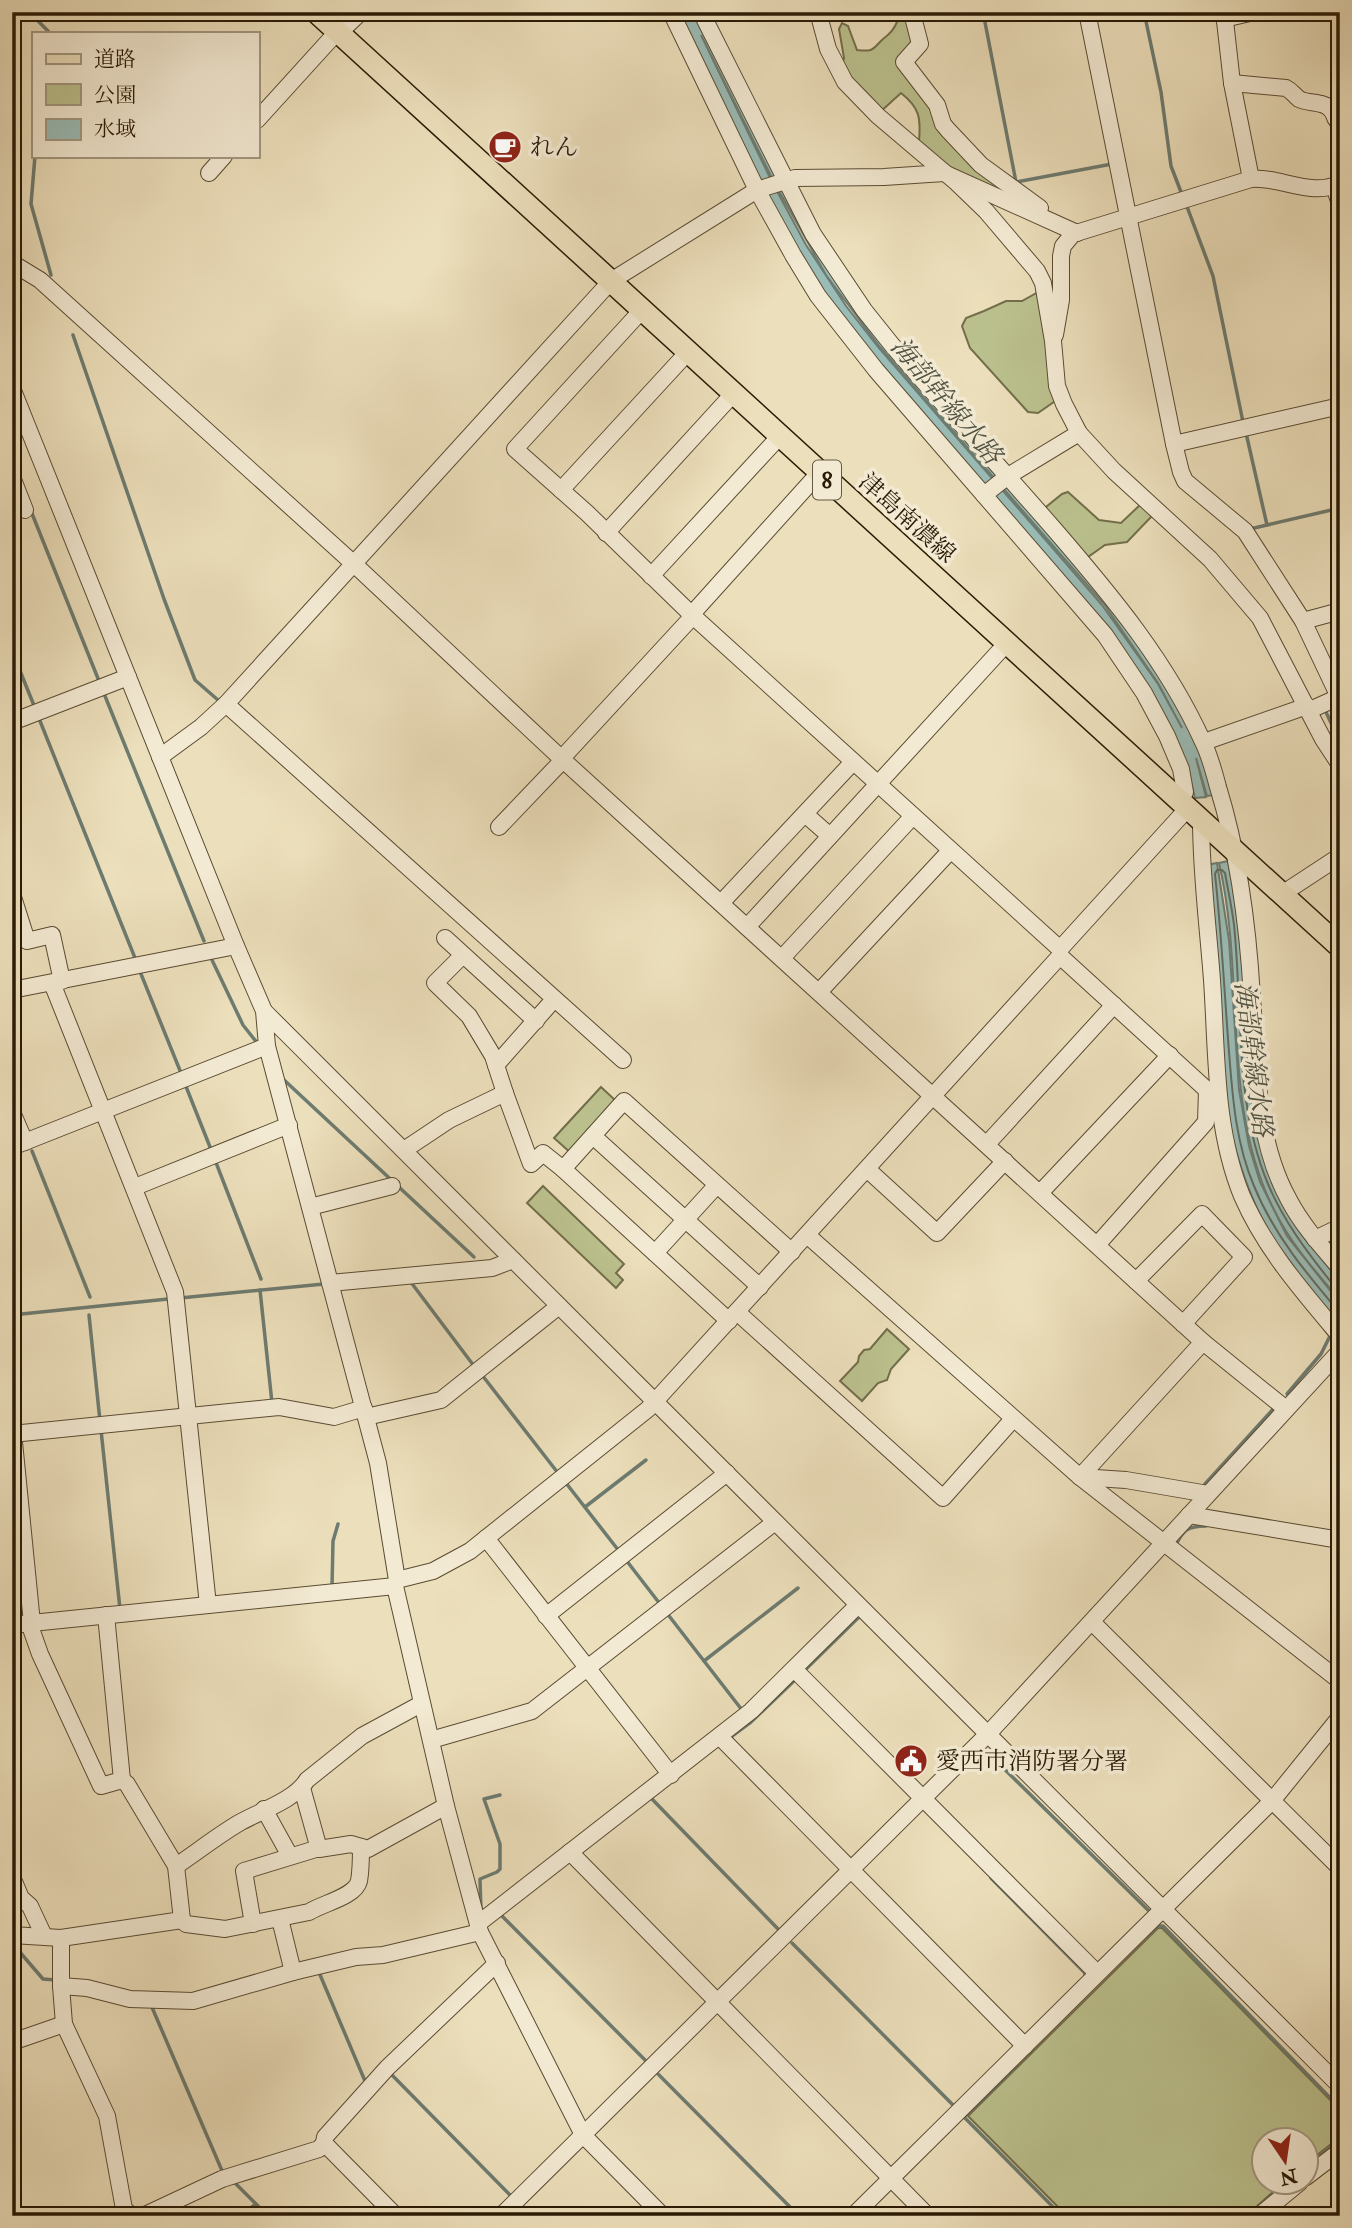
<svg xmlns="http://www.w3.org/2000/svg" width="1352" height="2228" viewBox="0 0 1352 2228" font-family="'IM FELL Double Pica','Noto Serif JP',serif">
	<rect width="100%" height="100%" fill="#ecdfbb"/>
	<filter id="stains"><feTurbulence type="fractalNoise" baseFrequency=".00286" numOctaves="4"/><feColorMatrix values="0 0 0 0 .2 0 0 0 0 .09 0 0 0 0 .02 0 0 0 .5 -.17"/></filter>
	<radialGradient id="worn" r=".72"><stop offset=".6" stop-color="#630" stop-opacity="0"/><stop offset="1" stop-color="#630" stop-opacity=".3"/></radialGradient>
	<g fill="#bbc18e" stroke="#726e4a" stroke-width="2">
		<path d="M896,12h14l4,26 -16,22 119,139 -73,-30 -25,-27c2,-24 1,-34 -18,-49l-22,20 -38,-45 3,-10 -5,-29 3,-6 6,3 9,24c18,2 15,-1 26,-11 8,-6 11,-10 15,-19z"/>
		<path d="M1040,291l18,108 -20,14 -10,-1 -58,-64 -8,-22 4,-8 18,-7 22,-10h16z"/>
		<path d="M1068,492l31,28 22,3 20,-19 11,12 -25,26 -22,3 -17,12h-5l-42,-46 21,-17z"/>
		<path d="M601,1087l14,13 -43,54 -18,-16z"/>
		<path d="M543,1186l81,78 -8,9 7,7 -7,8 -89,-85z"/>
		<path d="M887,1329l22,20 -18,20 -4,11 -9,3 -16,18 -22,-20 18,-19 1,-6 5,-6 6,-1z"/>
		<path d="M1158,1928h4l178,182v27l-33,26 -1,-23h-42v42l19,1 -37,33h-179l-99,-100z"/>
	</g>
	<g fill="#9abcb7" stroke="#6d7b70" stroke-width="2" fill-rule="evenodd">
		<path d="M677,12h22l113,228 299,362 80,125 24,68 -8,1 -11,-38 10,39 -11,1 -8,-32 -38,-76 -275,-331 -58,-77 -54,-96zM701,35l73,147 52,93 54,72 224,257 54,79 24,45 -24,-44 -56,-79 -223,-257 -33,-42 -40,-61 -34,-63z"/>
		<path d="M1228,861l13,62 11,165 50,145 38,49v18c-25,-29 -49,-56 -66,-90 -54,-108 -28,-233 -55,-347z"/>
		<path d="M1217,863l12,77 10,150 10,56 11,36 27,54 53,67v21c-17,-19 -35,-38 -50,-58 -31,-44 -50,-92 -61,-144l-23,-257z"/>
	</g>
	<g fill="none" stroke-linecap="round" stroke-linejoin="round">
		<path stroke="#626b5e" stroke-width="2" d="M1340,1285l-9,-3c-24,-30 -48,-62 -63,-98 -34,-81 -25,-173 -34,-259 -2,-17 -6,-35 -9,-52l-3,-3h-5l-2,4c6,55 9,110 13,165 4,49 6,100 26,147 20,49 52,87 86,127"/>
		<g stroke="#6d7b70" stroke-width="3.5">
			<path d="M29,12l21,21"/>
			<path d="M983,12l33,170 96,-18"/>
			<path d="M1144,12l17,80 10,74 10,26"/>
			<path d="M35,156l-4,48 20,71"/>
			<path d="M1186,204l27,72 30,146"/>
			<path d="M73,335l91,264 31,81 23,20"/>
			<path d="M1246,433l21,92 73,-17"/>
			<path d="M31,511l68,170"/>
			<path d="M1250,529l17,-4"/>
			<path d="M12,651l23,57"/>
			<path d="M105,696l99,245"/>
			<path d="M1325,710l15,32"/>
			<path d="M38,716l97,242"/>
			<path d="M212,960l31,65 15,19"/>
			<path d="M141,974l40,99"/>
			<path d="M283,1079l191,178"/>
			<path d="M185,1084l27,68"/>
			<path d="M32,1151l58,146"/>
			<path d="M215,1160l46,119"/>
			<path d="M410,1281l64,85"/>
			<path d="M260,1290l12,113"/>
			<path d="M180,1298l144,-14"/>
			<path d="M12,1315l156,-16"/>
			<path d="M89,1315l11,106"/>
			<path d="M482,1375l76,98"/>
			<path d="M1287,1394l34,-40 9,-18 -6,-8"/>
			<path d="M101,1430l19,179"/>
			<path d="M566,1483l53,68"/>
			<path d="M1205,1484l70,-77"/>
			<path d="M585,1507l61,-47"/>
			<path d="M1176,1545c7,-15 12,-19 30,-19"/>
			<path d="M626,1560l34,44"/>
			<path d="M332,1587l1,-46 5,-17"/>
			<path d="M666,1612l76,98"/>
			<path d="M704,1661l94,-73"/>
			<path d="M805,1670l54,-53"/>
			<path d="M728,1739l23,-17 44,-42"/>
			<path d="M989,1754l159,156"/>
			<path d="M651,1798l129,133"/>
			<path d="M991,1878l94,95v5"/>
			<path d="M481,1911l-1,-32 17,-7 3,-3v-25l-16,-45 16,-4"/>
			<path d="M500,1914l147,148"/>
			<path d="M1146,1936l12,-10h5l177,182"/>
			<path d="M12,1943l31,36 13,1"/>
			<path d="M792,1943l162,163"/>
			<path d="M318,1970l47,111"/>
			<path d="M151,2005l72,168"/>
			<path d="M1014,2068l-50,49 98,99"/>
			<path d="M390,2073l121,123"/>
			<path d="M658,2074l141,142"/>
			<path d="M1306,2167l34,-28"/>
			<path d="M232,2180l36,36"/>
			<path d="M1261,2204l26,-22"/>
			<path d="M524,2208l7,8"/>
			<path d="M240,2216l16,-12"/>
		</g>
		<defs>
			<g id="minor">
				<path d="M671,12l86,178 36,65 25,41 58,74 229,265 39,58 23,43 14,33 4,23 -5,9"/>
				<path d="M701,12l112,222 51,76 28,35c53,62 108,122 162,184 57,66 113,133 149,213 7,14 11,30 15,45 21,68 30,140 34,210 5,68 3,142 37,203 13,25 33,47 51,68"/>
				<path d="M818,12l10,37 17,33 33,34 79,67 29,28 51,60 6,12 10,58 4,45 7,18 15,29 35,38 96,88 50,59 63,121 17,26"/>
				<path d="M918,12l-6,1 8,31 -16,18 33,43 6,19 5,6 33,35 59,43"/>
				<path d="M1087,12l87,432 166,-38"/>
				<path d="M1224,12l8,71 19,96"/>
				<path d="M1224,19l30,-7"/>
				<path d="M339,33l22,-21"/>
				<path d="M1232,83l54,5c6,3 8,7 13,11 9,5 26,2 32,11 5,5 2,9 9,13"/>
				<path d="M257,120l80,-88"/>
				<path d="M209,173l15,-17"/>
				<path d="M1334,186l6,18"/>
				<path d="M12,263l28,17 314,284 209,196 640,582 -123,135 -273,-242"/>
				<path d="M642,310l-127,139 72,64 106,103 367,333v7l147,134 -1,32 -109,123"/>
				<path d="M1055,335l6,-35v-44l2,-10 10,-12 178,-55c28,-3 62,19 89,4"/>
				<path d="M12,388l224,558 28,65 3,35 111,417 19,117 -2,6 51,220 34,126 103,203 80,81"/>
				<path d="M1174,444l7,28 4,9 60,50 58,90"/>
				<path d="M12,477l13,33"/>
				<path d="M561,490l127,-138"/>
				<path d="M984,495l24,-19 71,-43"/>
				<path d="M606,533l127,-139"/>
				<path d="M651,576l128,-139"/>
				<path d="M691,615l128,-142"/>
				<path d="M226,704l397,356"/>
				<path d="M1310,710l29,-13 -36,-76 37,-10"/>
				<path d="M12,722l116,-45"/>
				<path d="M1204,742l103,-36"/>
				<path d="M160,757l41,-30 25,-23 385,-423 146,-91 38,-12 89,-1 60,-4 133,60"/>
				<path d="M562,758l131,-142"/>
				<path d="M805,814l25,22"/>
				<path d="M1201,820c0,54 7,106 11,160 5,72 2,148 30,216 23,53 61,96 98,140"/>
				<path d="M499,827l64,-67"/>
				<path d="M12,894l15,47 25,-6 10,46"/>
				<path d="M1282,894l58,-38"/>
				<path d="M721,903l132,-141"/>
				<path d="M747,927l259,-283"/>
				<path d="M445,938l91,83"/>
				<path d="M1060,949l128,-141"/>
				<path d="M463,955l-28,28 34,33 24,40 12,37"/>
				<path d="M782,958l131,-142"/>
				<path d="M52,983l123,309 33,313"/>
				<path d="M12,990l224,-44"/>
				<path d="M819,992l131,-141"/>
				<path d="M266,1013l1074,1073"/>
				<path d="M496,1065l53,-60"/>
				<path d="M12,1112l13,30"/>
				<path d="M593,1136l167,151"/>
				<path d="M987,1144l127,-139"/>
				<path d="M12,1147l255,-101"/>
				<path d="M404,1150l45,-30 56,-27 26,71 12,-11 20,16"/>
				<path d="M867,1169l70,64 68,-72"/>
				<path d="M135,1187l154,-62"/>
				<path d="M1040,1193l130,-138"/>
				<path d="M310,1207l82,-21"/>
				<path d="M1315,1239l25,-12"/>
				<path d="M655,1253l61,-67"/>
				<path d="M1136,1281l66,-67 42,43 -61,67"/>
				<path d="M330,1283l162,-15 21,-8"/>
				<path d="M737,1312l206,186 70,-79"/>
				<path d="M729,1321l-166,-152 61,-68 168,151"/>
				<path d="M1203,1342l83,67"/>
				<path d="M366,1417l75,-17 118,-94"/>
				<path d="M12,1422l20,201"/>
				<path d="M12,1434l267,-27 55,10 30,-9"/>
				<path d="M1080,1477l260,204"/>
				<path d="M1080,1477l46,3 82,14"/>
				<path d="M1189,1515l151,25"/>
				<path d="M486,1538l185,237"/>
				<path d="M397,1580l36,-9 37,-20 178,-142 412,-453"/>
				<path d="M106,1615l16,165"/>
				<path d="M546,1616l181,-143"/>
				<path d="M1092,1622l248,246"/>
				<path d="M12,1625l383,-39"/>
				<path d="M794,1669l303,304"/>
				<path d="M720,1737l305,309"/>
				<path d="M431,1740l101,-29 243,-189"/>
				<path d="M302,1788l17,61 32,-5 17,5 78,-43"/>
				<path d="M264,1809l26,47"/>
				<path d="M570,1852l358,364"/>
				<path d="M176,1866c21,-14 41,-30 63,-43 21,-12 56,-23 68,-43l55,-44 59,-32"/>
				<path d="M12,1877l9,21 9,8 14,30"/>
				<path d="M280,1919l13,53"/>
				<path d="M182,1920l4,4 39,5 84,-17c14,-9 46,-15 50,-31 2,-11 2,-23 2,-34"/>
				<path d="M479,1923l272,-212 107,-106"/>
				<path d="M253,1924l-9,-53 75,-23"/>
				<path d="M12,1935l49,3 121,-18 -6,-54 -49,-82 -5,-4 -21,6 -61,-132 -11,-31"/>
				<path d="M61,1938v48l3,38 43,92 17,93 8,7"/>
				<path d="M61,1986l26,2 43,11 63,2 100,-29 63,-15 27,-2 97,-23"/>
				<path d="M12,2042l52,-18"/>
				<path d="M324,2143l72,73"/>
				<path d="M1306,2177l34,-26"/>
				<path d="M143,2216l79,-37 97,-30 5,-6 1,-6 62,-69 110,-105"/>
				<path d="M501,2216l487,-482 352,-383"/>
				<path d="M853,2216l419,-415 68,-84"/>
				<path d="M1259,2216l41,-34"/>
			</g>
			<path id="major" d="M316,12l1024,935"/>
		</defs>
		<use href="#minor" stroke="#5a4b32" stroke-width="18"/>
		<use href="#major" stroke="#2a1a05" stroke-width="24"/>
		<use href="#minor" stroke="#f3ead3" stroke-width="16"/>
		<use href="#major" stroke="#ecdfbb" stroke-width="21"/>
	</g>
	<defs>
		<symbol id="cafe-disc" viewBox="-11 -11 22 22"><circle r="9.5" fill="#8f2418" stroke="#f3ead3"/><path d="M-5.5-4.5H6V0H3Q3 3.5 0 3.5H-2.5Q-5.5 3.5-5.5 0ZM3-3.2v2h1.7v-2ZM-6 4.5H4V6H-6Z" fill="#fff"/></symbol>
		<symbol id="civic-disc" viewBox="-11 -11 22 22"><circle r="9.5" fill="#8f2418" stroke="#f3ead3"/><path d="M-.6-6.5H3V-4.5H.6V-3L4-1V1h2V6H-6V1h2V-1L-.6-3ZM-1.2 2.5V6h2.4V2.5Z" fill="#fff"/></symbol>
	</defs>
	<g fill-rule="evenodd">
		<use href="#cafe-disc" x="486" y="128" width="38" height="38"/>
		<use href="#civic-disc" x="892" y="1742" width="38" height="38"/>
	</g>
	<g text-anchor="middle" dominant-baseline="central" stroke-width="7" stroke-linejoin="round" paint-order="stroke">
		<rect fill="#f3ead3" stroke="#665843" stroke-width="2" x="813" y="460.5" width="28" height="39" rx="5"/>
		<g font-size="23" font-weight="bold" fill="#2a1a05">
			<text x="827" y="480">8</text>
		</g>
		<g font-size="24" fill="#2a1a05" stroke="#f3ead3" text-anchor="start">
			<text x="530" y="147">れん</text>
			<text x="936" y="1761">愛西市消防署分署</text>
		</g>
		<g font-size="24" fill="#2a1a05" stroke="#f3ead3">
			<text transform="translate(907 518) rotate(42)">津島南濃線</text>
		</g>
		<g font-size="26" font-style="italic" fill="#515343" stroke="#f3ead3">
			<text transform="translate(946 401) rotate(50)">海部幹線水路</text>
			<text transform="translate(1253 1059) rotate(83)">海部幹線水路</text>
		</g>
	</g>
	<rect width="1352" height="2228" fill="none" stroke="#ecdfbb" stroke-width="42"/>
	<rect x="14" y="14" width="1324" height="2200" fill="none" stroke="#2a1a05" stroke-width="3.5"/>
	<rect x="21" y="21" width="1310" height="2186" fill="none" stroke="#2a1a05" stroke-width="2"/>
	<rect x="32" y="32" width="228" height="126" fill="#f3ead3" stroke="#a39781" stroke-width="2"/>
	<rect x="46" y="54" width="35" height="10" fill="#ecdfbb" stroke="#a39781" stroke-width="2"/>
	<text x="94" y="66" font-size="21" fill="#2a1a05">道路</text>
	<rect x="46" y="84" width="35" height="21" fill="#bbc18e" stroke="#a39781" stroke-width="2"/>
	<text x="94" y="102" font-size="21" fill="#2a1a05">公園</text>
	<rect x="46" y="119" width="35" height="21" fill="#9abcb7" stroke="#a39781" stroke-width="2"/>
	<text x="94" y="136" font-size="21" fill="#2a1a05">水域</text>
	<g transform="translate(1285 2161) rotate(167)"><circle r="33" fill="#f3ead3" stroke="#a39781" stroke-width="2"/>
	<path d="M0-5L12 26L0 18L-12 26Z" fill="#8f2418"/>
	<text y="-10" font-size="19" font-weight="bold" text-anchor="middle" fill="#2a1a05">N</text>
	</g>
	<rect width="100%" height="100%" filter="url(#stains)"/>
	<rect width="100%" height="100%" fill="url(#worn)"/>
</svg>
